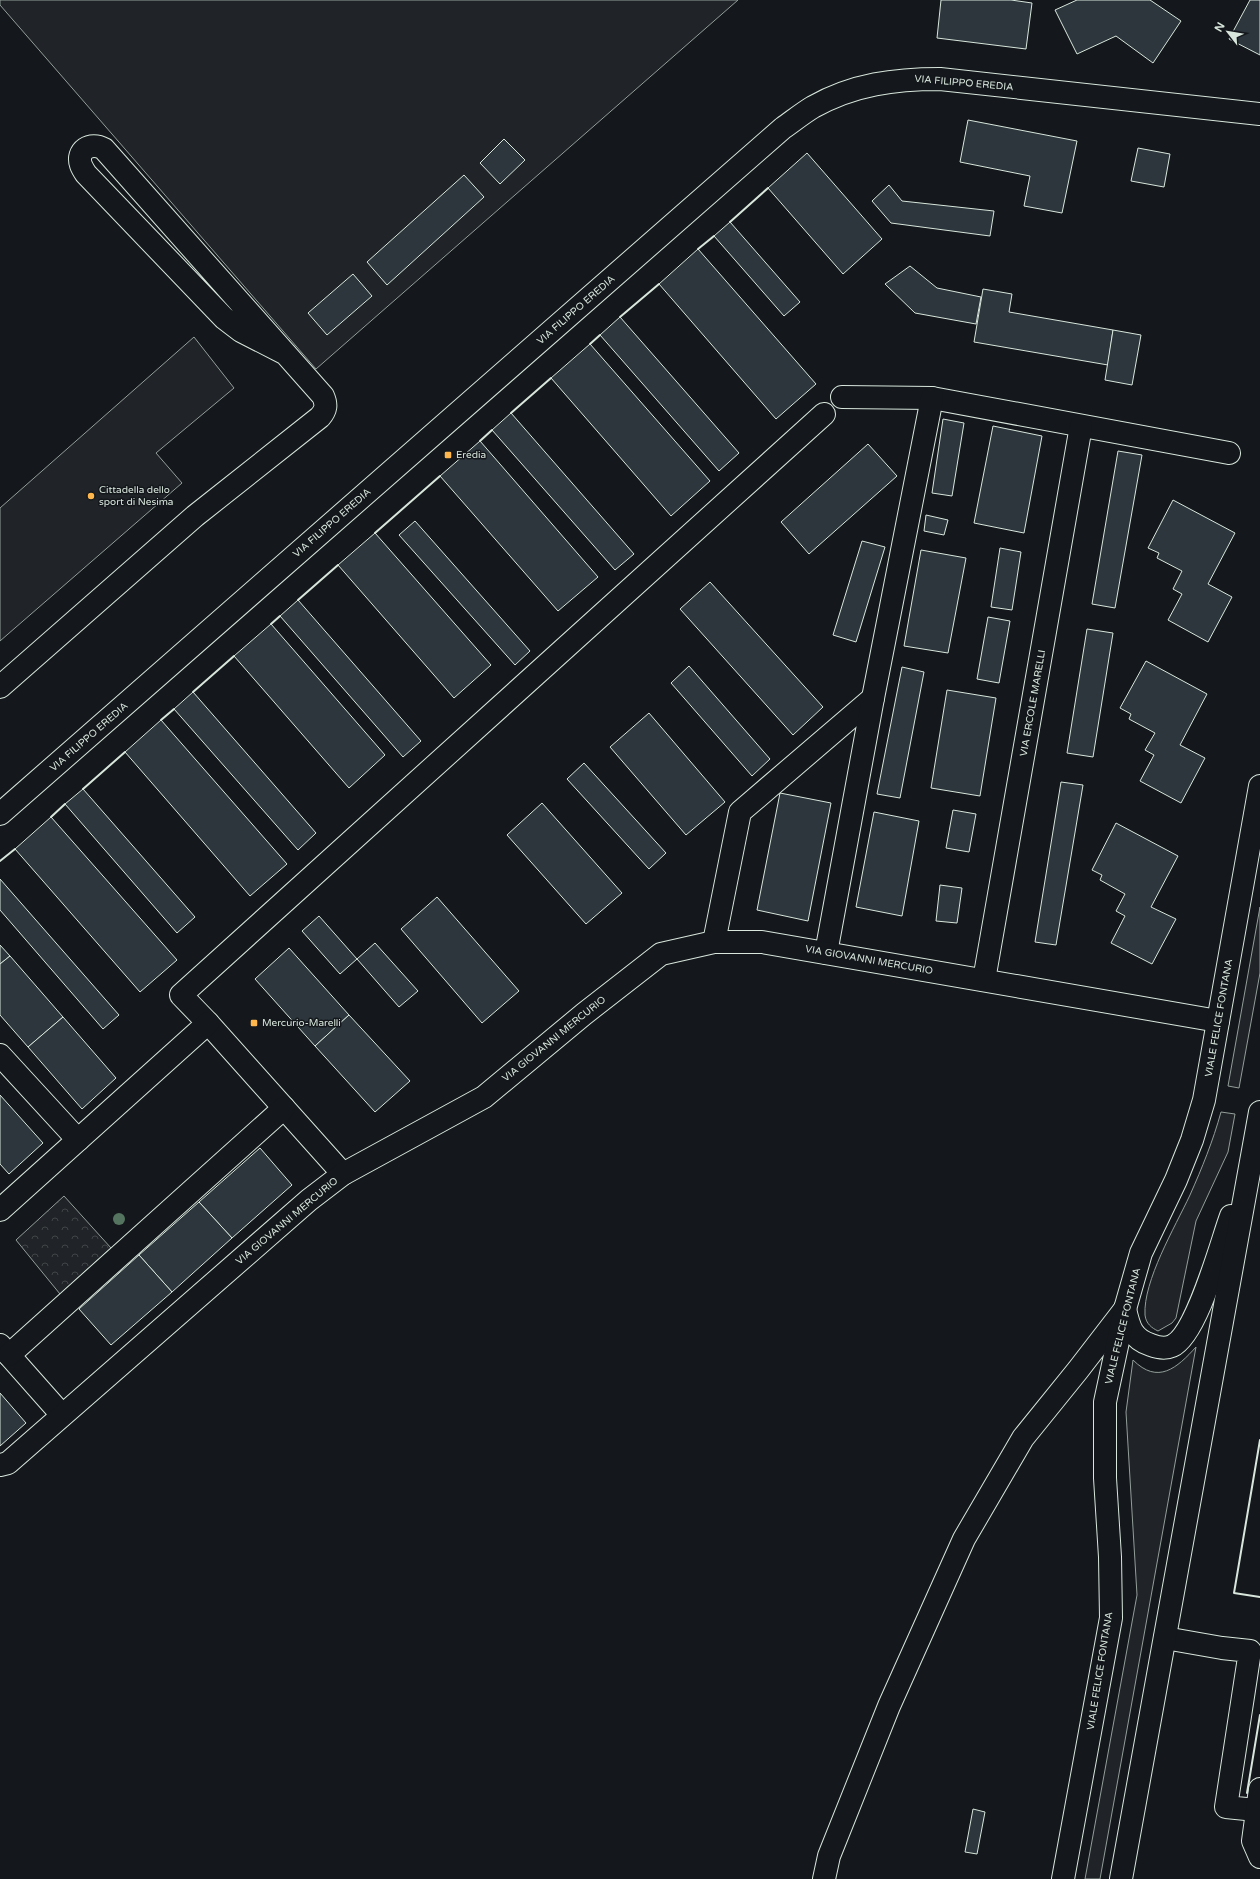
<svg xmlns="http://www.w3.org/2000/svg" width="1260" height="1879" viewBox="0 0 1260 1879" font-family="'Varela Round',sans-serif">
	<defs>
		<pattern id="forest-crowns" width="20" height="18" patternUnits="userSpaceOnUse"><rect width="20" height="18" fill="#202428"/><path d="M2 6a3 3 0 1 1 6 0M12 15a3 3 0 1 1 6 0" fill="none" stroke="#404447"/></pattern>
	</defs>
	<rect width="100%" height="100%" fill="#14181c"/>
	<g fill="#202428" stroke="#939e99">
		<path d="M0,0h738l-422,369 -316,-364z"/>
		<path d="M194,337l40,51 -78,65 26,30 -182,158v-133z"/>
		<path d="M1260,907v66l-21,115 -11,-2z"/>
		<path d="M1221,1112l14,2 -7,38 -32,69 -20,97 -4,5 -14,8c-6,-3 -12,-7 -13,-16 -2,-34 30,-88 45,-120 12,-27 23,-54 31,-83z"/>
		<path d="M1196,1347l-96,532h-15l52,-284 -11,-183 7,-52c25,25 44,8 63,-13z"/>
	</g>
	<path fill="url(#forest-crowns)" stroke="#939e99" d="M64,1196l47,52 -51,46 -44,-54z"/>
	<g fill="#2c363c" stroke="#d8e6dc">
		<path d="M941,0h70l21,3 -6,46 -89,-11z"/>
		<path d="M1077,0h73l31,21 -28,42 -37,-27 -39,18 -22,-44z"/>
		<path d="M1250,0h10v55l-31,-16z"/>
		<path d="M968,120l109,21 -15,72 -38,-7 6,-30 -70,-14z"/>
		<path d="M504,139l21,21 -25,24 -20,-21z"/>
		<path d="M1138,148l32,6 -6,33 -33,-6z"/>
		<path d="M807,153l75,86 -39,35 -75,-86z"/>
		<path d="M464,175l20,22 -97,88 -20,-23z"/>
		<path d="M889,185l13,16 92,10 -4,25 -99,-13 -19,-22z"/>
		<path d="M730,222l70,80 -16,14 -70,-80z"/>
		<path d="M698,249l118,135 -40,35 -117,-135z"/>
		<path d="M910,266l27,22 44,9 -5,27 -61,-11 -30,-29z"/>
		<path d="M353,274l19,22 -45,39 -19,-22z"/>
		<path d="M983,289l29,5 -3,18 104,18 -5,35 -134,-23z"/>
		<path d="M620,317l119,136 -20,18 -119,-136z"/>
		<path d="M1113,330l28,5 -9,50 -27,-5z"/>
		<path d="M590,344l120,137 -39,35 -120,-138z"/>
		<path d="M511,413l123,141 -19,16 -123,-140z"/>
		<path d="M943,419l21,4 -12,73 -20,-3z"/>
		<path d="M993,426l49,10 -18,97 -50,-10z"/>
		<path d="M480,441l118,136 -40,34 -118,-135z"/>
		<path d="M868,444l29,32 -88,78 -28,-32z"/>
		<path d="M1118,451l24,4 -27,153 -23,-4z"/>
		<path d="M1173,500l62,33 -27,51 24,13 -24,45 -40,-22 14,-26 -9,-5 9,-18 -25,-13 2,-5 -11,-5z"/>
		<path d="M926,515l22,5 -4,15 -20,-4z"/>
		<path d="M415,521l115,130 -15,14 -116,-130z"/>
		<path d="M375,533l116,132 -37,33 -116,-133z"/>
		<path d="M862,541l23,6 -29,95 -23,-7z"/>
		<path d="M1000,548l21,4 -9,58 -21,-3z"/>
		<path d="M921,550l45,8 -18,95 -44,-7z"/>
		<path d="M710,582l113,125 -30,28 -113,-126z"/>
		<path d="M298,600l123,141 -18,16 -123,-141z"/>
		<path d="M988,617l22,4 -11,62 -22,-4z"/>
		<path d="M271,624l114,131 -36,33 -115,-132z"/>
		<path d="M1087,629l26,4 -20,124 -26,-4z"/>
		<path d="M1146,661l61,33 -27,51 25,13 -24,45 -41,-22 14,-26 -9,-5 10,-17 -26,-14 2,-5 -11,-6z"/>
		<path d="M689,666l81,93 -18,17 -81,-93z"/>
		<path d="M902,667l22,5 -24,126 -23,-4z"/>
		<path d="M947,690l49,8 -16,98 -49,-8z"/>
		<path d="M193,692l123,141 -18,17 -124,-141z"/>
		<path d="M649,713l76,89 -39,33 -76,-88z"/>
		<path d="M161,720l126,144 -37,32 -125,-144z"/>
		<path d="M584,763l82,90 -17,16 -82,-90z"/>
		<path d="M1061,782l22,3 -27,160 -21,-3z"/>
		<path d="M83,789l112,128 -18,16 -112,-129z"/>
		<path d="M780,793l51,10 -23,118 -51,-11z"/>
		<path d="M542,803l80,90 -36,31 -79,-89z"/>
		<path d="M953,810l23,4 -7,38 -23,-4z"/>
		<path d="M874,812l45,9 -17,95 -46,-9z"/>
		<path d="M51,817l126,143 -37,32 -125,-143z"/>
		<path d="M1116,823l62,33 -27,51 25,12 -24,45 -41,-21 14,-27 -9,-5 9,-17 -25,-14 2,-5 -10,-5z"/>
		<path d="M0,879l119,136 -16,14 -103,-119z"/>
		<path d="M940,885l22,3 -5,35 -21,-2z"/>
		<path d="M437,897l82,94 -37,32 -81,-94z"/>
		<path d="M319,916l38,43 -17,15 -38,-43z"/>
		<path d="M375,943l43,48 -19,16 -42,-48z"/>
		<path d="M0,945l10,11 -10,8z"/>
		<path d="M289,948l60,67 -34,31 -60,-67z"/>
		<path d="M10,956l53,61 -35,30 -28,-32v-51z"/>
		<path d="M349,1015l61,66 -35,31 -60,-66z"/>
		<path d="M63,1017l53,61 -34,31 -54,-62z"/>
		<path d="M0,1095l43,48 -34,31 -9,-10z"/>
		<path d="M260,1148l32,37 -60,53 -33,-36z"/>
		<path d="M199,1202l33,36 -60,54 -33,-37z"/>
		<path d="M139,1255l33,37 -61,53 -32,-36z"/>
		<path d="M0,1393l26,30 -26,23z"/>
		<path d="M973,1809l12,3 -8,42 -12,-2z"/>
	</g>
	<g fill="none" stroke-linecap="round" stroke-linejoin="round">
		<defs>
			<g id="minor">
				<path d="M842,397l90,1 297,55"/>
				<path d="M0,687l195,-171 125,-99c6,-7 7,-12 3,-21l-219,-247c-14,-8 -28,2 -23,16 1,3 3,6 5,9l138,144 17,13 45,23"/>
				<path d="M714,942l26,-130 133,-114"/>
				<path d="M826,953l47,-255 59,-300"/>
				<path d="M984,980l97,-554"/>
				<path d="M0,1055l78,85"/>
				<path d="M343,1174l-135,-151 -27,-28 643,-581"/>
				<path d="M0,1210l208,-187"/>
				<path d="M0,1345l62,70"/>
				<path d="M9,1355l275,-247"/>
				<path d="M0,1465l8,-2 301,-263 34,-26 141,-77 100,-83 77,-60 53,-12h48l456,79"/>
				<path d="M1165,1638l57,10 28,3 -24,156 30,3"/>
				<path d="M1260,1789l-7,52 7,16"/>
				<path d="M824,1879l5,-23 60,-150 75,-167 59,-101 55,-68 47,-61"/>
			</g>
			<g id="major">
				<path d="M0,814l783,-686c10,-7 20,-15 30,-21 41,-23 82,-28 127,-28l320,35"/>
				<path d="M1125,1309c4,18 7,30 26,36 8,3 14,4 21,1 25,-11 49,-103 59,-130"/>
				<path d="M1063,1879l48,-261 -1,-61 -5,-79v-76l20,-93 16,-56 35,-73 16,-40 12,-40 56,-314"/>
				<path d="M1121,1879l139,-767"/>
			</g>
		</defs>
		<use href="#minor" stroke="#d8e6dc" stroke-width="24"/>
		<use href="#major" stroke="#d8e6dc" stroke-width="24"/>
		<use href="#minor" stroke="#14181c" stroke-width="22"/>
		<use href="#major" stroke="#14181c" stroke-width="22"/>
		<g stroke="#d8e6dc" stroke-width="2">
			<path d="M730,222l38,-34"/>
			<path d="M698,249l16,-13"/>
			<path d="M620,317l39,-33"/>
			<path d="M590,344l10,-9"/>
			<path d="M511,413l40,-35"/>
			<path d="M480,441l12,-11"/>
			<path d="M375,533l65,-57"/>
			<path d="M298,600l40,-35"/>
			<path d="M271,624l9,-8"/>
			<path d="M193,692l41,-36"/>
			<path d="M161,720l13,-11"/>
			<path d="M83,789l42,-37"/>
			<path d="M51,817l14,-13"/>
			<path d="M0,861l15,-12"/>
			<path d="M1260,1440l-26,153 26,4"/>
			<path d="M1247,1793l13,-78"/>
		</g>
	</g>
	<circle fill="#55745f" cx="119" cy="1219" r="6"/>
	<g fill="#ffb74d" stroke="#14181c" stroke-width="1.5">
		<rect x="444" y="451" width="8" height="8" rx="2"/>
		<circle cx="91" cy="496" r="4"/>
		<rect x="250" y="1019" width="8" height="8" rx="2"/>
	</g>
	<g text-anchor="middle" dominant-baseline="central" stroke-width="3" stroke-linejoin="round" paint-order="stroke">
		<g font-size="10" fill="#d8e6dc" stroke="#14181c">
			<text transform="translate(964 83) rotate(5)">VIA FILIPPO EREDIA</text>
			<text transform="translate(576 310) rotate(-41)">VIA FILIPPO EREDIA</text>
			<text transform="translate(332 523) rotate(-41)">VIA FILIPPO EREDIA</text>
			<text transform="translate(1033 703) rotate(-80)">VIA ERCOLE MARELLI</text>
			<text transform="translate(89 737) rotate(-41)">VIA FILIPPO EREDIA</text>
			<text transform="translate(869 960) rotate(10)">VIA GIOVANNI MERCURIO</text>
			<text transform="translate(1219 1018) rotate(-80)">VIALE FELICE FONTANA</text>
			<text transform="translate(554 1039) rotate(-39)">VIA GIOVANNI MERCURIO</text>
			<text transform="translate(287 1221) rotate(-40)">VIA GIOVANNI MERCURIO</text>
			<text transform="translate(1123 1326) rotate(-76)">VIALE FELICE FONTANA</text>
			<text transform="translate(1100 1671) rotate(-81)">VIALE FELICE FONTANA</text>
		</g>
		<g font-size="10" fill="#d8e6dc" stroke="#14181c" text-anchor="start">
			<text x="456" y="455">Eredia</text>
			<text x="99" y="490">Cittadella dello<tspan x="99" dy="12">sport di Nesima</tspan></text>
			<text x="262" y="1023">Mercurio-Marelli</text>
		</g>
	</g>
	<g transform="translate(1228 32) rotate(301)" stroke="#14181c" stroke-width="3" paint-order="stroke">
	<path d="M0-3L7 15L0 10L-7 15Z" fill="#d8e6dc"/>
	<text y="-6" font-size="11" font-weight="bold" text-anchor="middle" fill="#d8e6dc">N</text>
	</g>
</svg>
